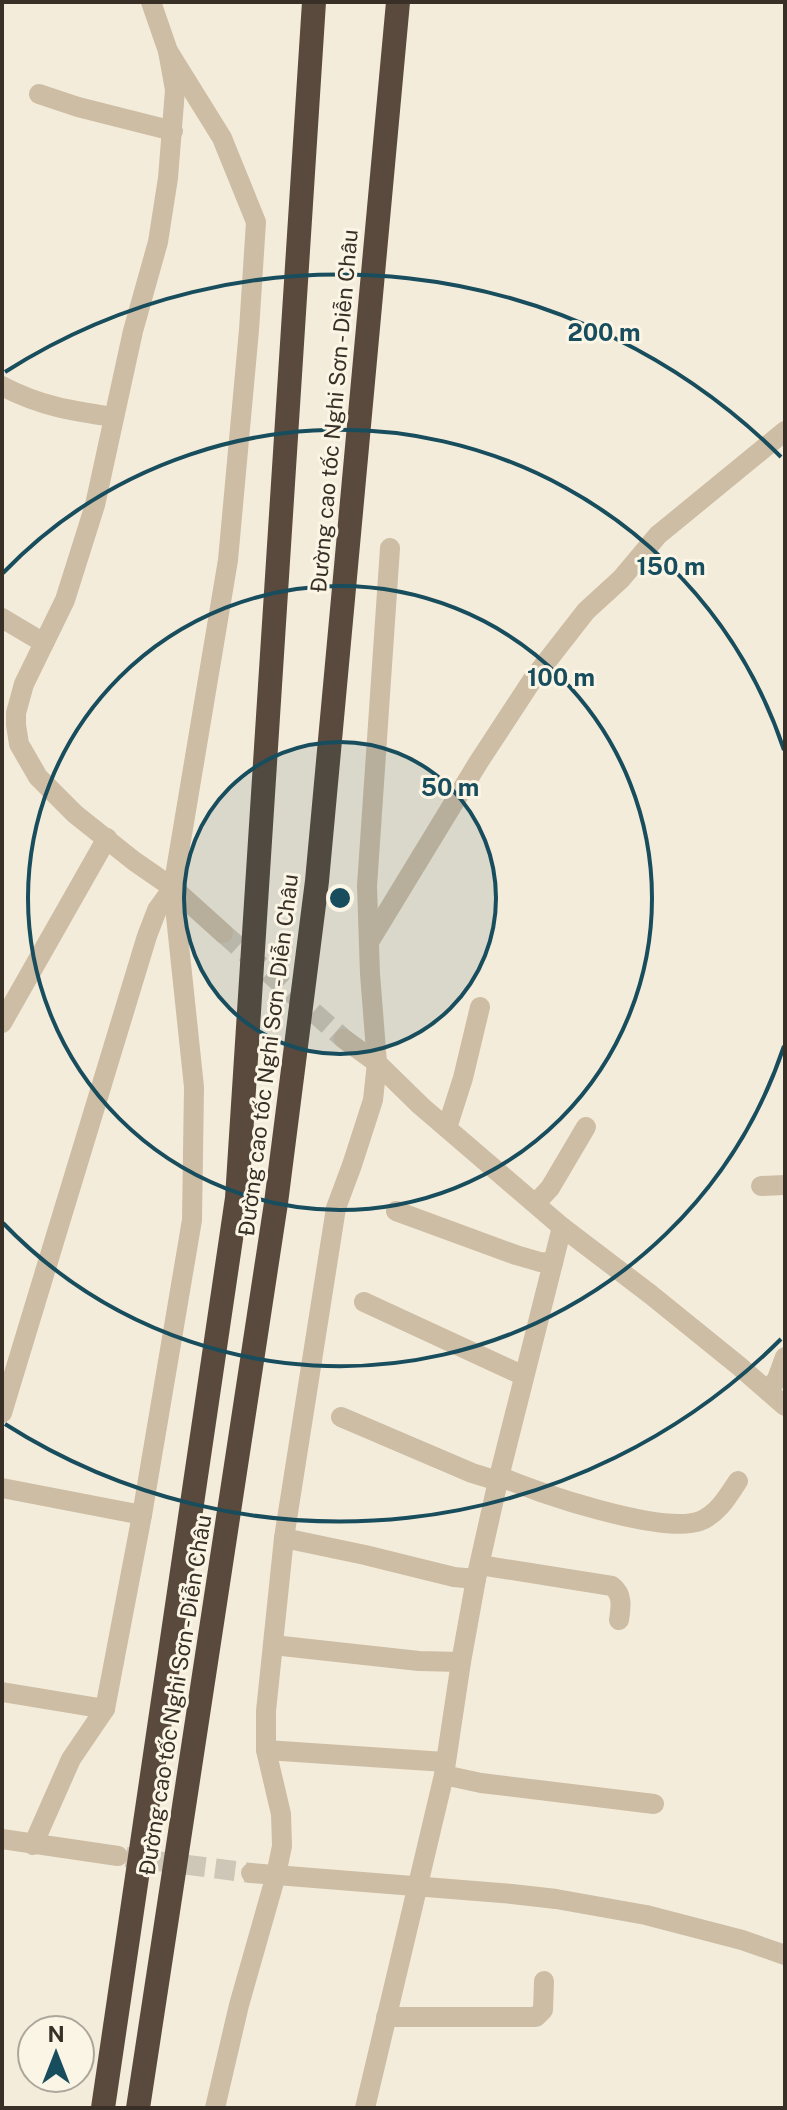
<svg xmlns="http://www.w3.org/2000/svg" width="787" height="2110" viewBox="0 0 787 2110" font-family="'Public Sans',sans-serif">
	<rect width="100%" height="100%" fill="#f4ecda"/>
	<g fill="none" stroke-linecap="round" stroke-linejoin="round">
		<g stroke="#cec6b6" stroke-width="20" stroke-dasharray="20 10" stroke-linecap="butt">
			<path d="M223,933l121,106"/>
			<path d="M126,1857l125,16"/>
		</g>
		<g stroke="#cdbda4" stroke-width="20">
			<path d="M151,2l17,49 7,39 -7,88 -10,64 -25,89 -38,174 -30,95 -41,84 -8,29v12l3,19 19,33 37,37 59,47 39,27 50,45"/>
			<path d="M39,94l39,13 95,24"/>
			<path d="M2,386c38,20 70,25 111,31"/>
			<path d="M2,618l42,25"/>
			<path d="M369,942l109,-179 55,-84 53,-68 35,-32 37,-44 127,-104"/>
			<path d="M2,1023l105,-185"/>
			<path d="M344,1039l33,24 44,43 141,121 88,67 89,72 46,40"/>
			<path d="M447,1128l16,-50 17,-71"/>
			<path d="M761,1186l24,-1"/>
			<path d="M536,1203l14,-15 36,-61"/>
			<path d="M396,1211l120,44 24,7 13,1"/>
			<path d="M364,1302l160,74"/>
			<path d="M768,1391l9,-12 8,-22"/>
			<path d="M2,1413l145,-477 10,-26 16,-22"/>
			<path d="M341,1417l131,56 26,8"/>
			<path d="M499,1476c38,17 164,59 201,45 18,-7 28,-25 38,-40"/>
			<path d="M2,1488l140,27"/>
			<path d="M284,1538l81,17 89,22 22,2"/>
			<path d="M480,1565l132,21c11,8 9,21 7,34"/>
			<path d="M273,1645l146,16 42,1"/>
			<path d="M2,1692l103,17"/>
			<path d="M266,1750l179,12"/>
			<path d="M444,1775l37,8 173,21"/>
			<path d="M2,1839l116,17"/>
			<path d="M33,1845l38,-86 34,-50 37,-194 50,-295 2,-133 -21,-199 55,-328 21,-230 7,-108 -34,-84 -54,-87"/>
			<path d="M251,1873l261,21 44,5 90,16 96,25 43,15"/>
			<path d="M386,2017h150l7,-7 1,-29"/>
			<path d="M215,2108l24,-103 37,-130 6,-29 -1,-32 -15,-64v-39l18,-173 52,-330 16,-43 21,-65 4,-37 -7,-89 -3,-88 23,-338"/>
			<path d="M365,2108l79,-333 17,-113 15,-83 22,-98 64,-254"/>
		</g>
		<g stroke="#594a3d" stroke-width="24">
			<path d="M103,2108l134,-910 77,-1196"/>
			<path d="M138,2108l138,-905 41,-322 81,-879"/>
		</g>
	</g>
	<circle cx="340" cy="898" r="156" fill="#184d5d" fill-opacity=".12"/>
	<g fill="none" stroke="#184d5d" stroke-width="4">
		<circle cx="340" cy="898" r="156"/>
		<circle cx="340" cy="898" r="312"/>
		<path d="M784 1046A468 468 0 0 1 3 1223M3 573A468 468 0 0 1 784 750"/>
		<path d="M781 1339A624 624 0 0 1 5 1424M5 372A624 624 0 0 1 781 457"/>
	</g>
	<g text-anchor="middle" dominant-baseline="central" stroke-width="6" stroke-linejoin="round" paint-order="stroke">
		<g font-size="22" fill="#382f27" stroke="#fbf5e6">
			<text transform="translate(334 411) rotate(-85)">Đường cao tốc Nghi Sơn - Diễn Châu</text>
			<text transform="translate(268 1055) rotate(-83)">Đường cao tốc Nghi Sơn - Diễn Châu</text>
			<text transform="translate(175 1695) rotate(-81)">Đường cao tốc Nghi Sơn - Diễn Châu</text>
		</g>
	</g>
	<circle cx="340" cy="898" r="12" fill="#184d5d" stroke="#fbf5e6" stroke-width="4"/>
	<g font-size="24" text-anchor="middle" font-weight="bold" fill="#184d5d" stroke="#fbf5e6" stroke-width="6" stroke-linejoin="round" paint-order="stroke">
		<text x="604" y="341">200 m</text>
		<text x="671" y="575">150 m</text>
		<text x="561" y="686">100 m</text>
		<text x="450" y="796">50 m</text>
	</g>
	<rect width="787" height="2110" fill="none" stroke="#382f27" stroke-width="8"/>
	<g transform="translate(56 2054)"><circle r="38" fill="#fbf5e6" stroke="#ada69a" stroke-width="2"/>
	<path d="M0-6L14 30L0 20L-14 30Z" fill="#184d5d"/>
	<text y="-12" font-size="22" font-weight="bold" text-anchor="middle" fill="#382f27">N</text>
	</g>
</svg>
